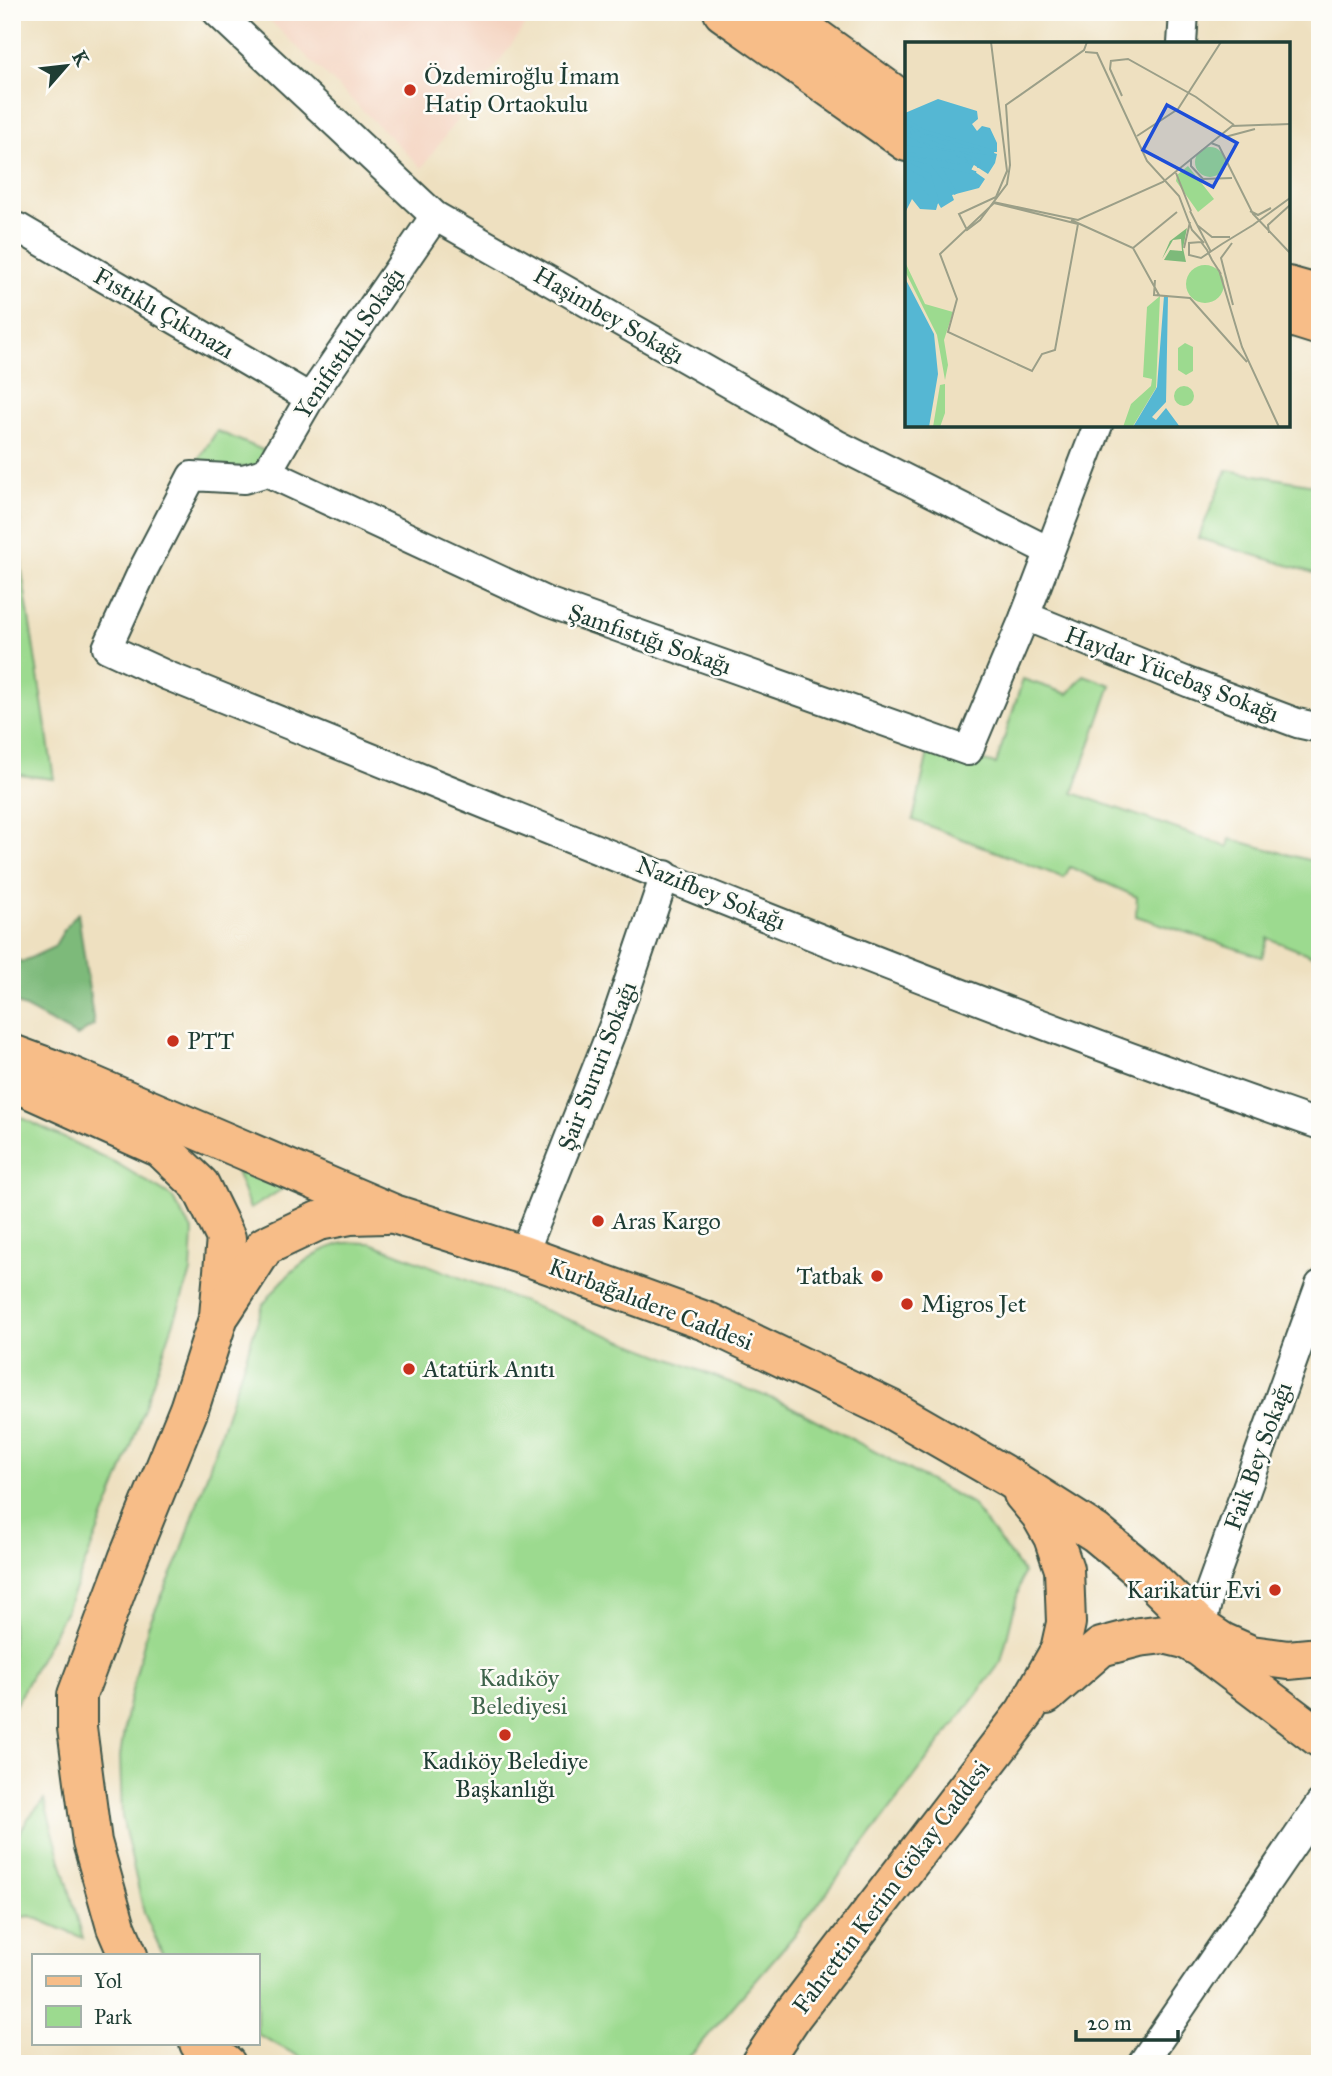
<svg xmlns="http://www.w3.org/2000/svg" width="1332" height="2076" viewBox="0 0 1332 2076" font-family="'IM FELL Great Primer',serif">
	<rect width="100%" height="100%" fill="#fdfcf7"/>
	<filter id="ink" filterUnits="userSpaceOnUse"><feTurbulence type="fractalNoise" baseFrequency=".0143" numOctaves="2"/><feDisplacementMap in="SourceGraphic" scale="14" xChannelSelector="R" yChannelSelector="G"/><feConvolveMatrix kernelMatrix="1 2 1 2 8 2 1 2 1" color-interpolation-filters="sRGB"/></filter>
	<filter id="wash" filterUnits="userSpaceOnUse"><feTurbulence type="fractalNoise" baseFrequency=".00686" numOctaves="4" result="noise"/><feDisplacementMap in="SourceGraphic" scale="28" xChannelSelector="R" yChannelSelector="G"/><feGaussianBlur stdDeviation="1.57" result="paint"/><feColorMatrix in="noise" values="0 0 0 0 0 0 0 0 0 0 0 0 0 0 0 0 0 1.4 0 .05"/><feComposite in="paint" operator="in"/></filter>
	<g filter="url(#wash)">
		<rect width="100%" height="100%" fill="#eee0c0"/>
		<path fill="#f4d3c0" d="M261,12h274l-113,156z"/>
		<g fill="#9cda8f" stroke="#5e8c62" stroke-width="2">
			<path d="M12,374l10,198 32,207 -42,-5z"/>
			<path d="M217,431l53,22 -8,13 -71,5z"/>
			<path d="M1227,470l93,16v89l-122,-37z"/>
			<path d="M1084,675l27,10 -38,108 155,54 2,-8 90,24v96l-52,-21 -6,19 -126,-41 1,-19 -67,-30 -6,11 -151,-58 16,-72 67,16 27,-85 45,15z"/>
			<path d="M12,1113l106,51 54,33 21,35 -2,40 -66,192 -58,144 -55,103z"/>
			<path d="M236,1171l48,17 -34,21z"/>
			<path d="M371,1243l415,161 185,99 52,69 -22,90 -204,270 -103,120 -13,12h-368l-56,-30v-79h-94l-19,-42 -22,-96 -2,-60 7,-46 21,-85 32,-70 83,-251c19,-26 42,-50 74,-60 10,-4 23,-2 34,-2z"/>
			<path d="M44,1800l39,138 -52,-22 -19,2v-73l17,-28z"/>
		</g>
		<path fill="#7dba7a" stroke="#4e7c57" stroke-width="2" d="M78,913l16,112 -17,11 -65,-35v-43l10,4 32,-15 13,-22z"/>
	</g>
	<g filter="url(#ink)">
		<g fill="none" stroke-linecap="round" stroke-linejoin="round">
			<defs>
				<g id="street">
					<path d="M217,12l218,204 401,228 213,107"/>
					<path d="M1182,44l2,-32"/>
					<path d="M19,228l291,170"/>
					<path d="M1098,425l-73,191 -57,135 -421,-149 -280,-130 -23,7 -52,-3 -49,94 -36,78 61,28c382,153 762,314 1152,449"/>
					<path d="M267,472l43,-74 125,-182"/>
					<path d="M1025,616l165,67 107,40 23,5"/>
					<path d="M523,1255l91,-230 51,-150"/>
					<path d="M1201,1628l9,-38 110,-305"/>
					<path d="M1142,2064l178,-260"/>
				</g>
				<g id="primary">
					<path d="M723,12l184,130"/>
					<path d="M780,12l127,92"/>
					<path d="M1288,286l32,9"/>
					<path d="M1288,316l32,10"/>
					<path d="M12,1054l54,20 328,140 129,41 185,67 182,87 118,68 88,56 53,44 52,51 21,14 29,13 37,5 32,-3"/>
					<path d="M12,1081l149,67 39,37 26,53 -7,78 -30,93 -61,150 -51,136v33l15,114 24,85 12,28"/>
					<path d="M222,1312l43,-66 53,-25 32,-6 36,-1"/>
					<path d="M1046,1695l55,-48 38,-10 25,-3 21,5 16,9 119,90"/>
					<path d="M199,2043l27,21"/>
					<path d="M760,2064l32,-48 233,-304 35,-62 6,-27 -2,-54 -11,-32 -13,-23 -17,-20"/>
				</g>
			</defs>
			<use href="#street" stroke="#3e5549" stroke-width="32"/>
			<use href="#primary" stroke="#3e5549" stroke-width="42"/>
			<use href="#street" stroke="#fff" stroke-width="28"/>
			<use href="#primary" stroke="#f7bd88" stroke-width="38"/>
		</g>
	</g>
	<g fill="#c8321e" stroke="#fdfcf7" stroke-width="2.5">
		<circle cx="410" cy="90" r="7"/>
		<circle cx="173" cy="1041" r="7"/>
		<circle cx="598" cy="1221" r="7"/>
		<circle cx="877" cy="1276" r="7"/>
		<circle cx="907" cy="1304" r="7"/>
		<circle cx="409" cy="1369" r="7"/>
		<circle cx="1275" cy="1590" r="7"/>
		<circle cx="505" cy="1735" r="7"/>
	</g>
	<g text-anchor="middle" dominant-baseline="central" stroke-width="5" stroke-linejoin="round" paint-order="stroke">
		<g font-size="24" fill="#1f3d34" stroke="#fdfcf7" text-anchor="start">
			<text x="424" y="76">Özdemiroğlu İmam<tspan x="424" dy="28">Hatip Ortaokulu</tspan></text>
			<text x="187" y="1041">PTT</text>
			<text x="612" y="1221">Aras Kargo</text>
			<text x="863" y="1276" text-anchor="end">Tatbak</text>
			<text x="921" y="1304">Migros Jet</text>
			<text x="423" y="1369">Atatürk Anıtı</text>
			<text x="1261" y="1590" text-anchor="end">Karikatür Evi</text>
			<text x="505" y="1761" text-anchor="middle">Kadıköy Belediye<tspan x="505" dy="28">Başkanlığı</tspan></text>
		</g>
		<g font-size="24" fill="#1f3d34" stroke="#fdfcf7">
			<text transform="translate(164 313) rotate(30)">Fıstıklı Çıkmazı</text>
			<text transform="translate(609 315) rotate(30)">Haşimbey Sokağı</text>
			<text transform="translate(349 343) rotate(-56)">Yenifıstıklı Sokağı</text>
			<text transform="translate(650 639) rotate(19)">Şamfıstığı Sokağı</text>
			<text transform="translate(1172 674) rotate(21)">Haydar Yücebaş Sokağı</text>
			<text transform="translate(711 893) rotate(22)">Nazifbey Sokağı</text>
			<text transform="translate(597 1066) rotate(-69)">Şair Sururi Sokağı</text>
			<text transform="translate(651 1304) rotate(21)">Kurbağalıdere Caddesi</text>
			<text transform="translate(1258 1456) rotate(-70)">Faik Bey Sokağı</text>
			<text transform="translate(891 1887) rotate(-53)">Fahrettin Kerim Gökay Caddesi</text>
		</g>
		<g font-size="24" fill="#3e644b" stroke="#fdfcf7">
			<text x="519" y="1678">Kadıköy<tspan x="519" dy="28">Belediyesi</tspan></text>
		</g>
	</g>
	<g transform="translate(905 42)">
		<rect width="385" height="385" fill="#eee0c0"/>
		<path d="M290 120a15 15 0 1 1 30 0a15 15 0 1 1-30 0ZM283,124l26,33 -16,13 -22,-31 1,-6zM0,220l20,42 28,8 -9,28 4,25 -3,15 -8,-45 -32,-64zM281 242a19 19 0 1 1 38 0a19 19 0 1 1-38 0ZM255,254l-4,92 -23,38 -10,1 8,-23 20,-18 1,-7 -9,-2 4,-70zM280,301l8,4v24l-7,4 -8,-5v-22zM40,342v29l-5,14h-7l7,-42zM269 354a10 10 0 1 1 20 0a10 10 0 1 1-20 0Z" fill="#9cda8f"/>
		<path d="M282,186l-4,20 3,14 -22,-2 6,-10 12,1 -1,-12 -8,1 -11,19 8,-18z" fill="#7dba7a"/>
		<path d="M33,57l39,12 1,8 -6,5 5,7 5,-5 8,2 7,15v9h-6l6,2 -2,9 -7,11 -14,-9 -3,4 14,10 -6,9 -27,7 2,5 -13,8 -3,-5 -2,7 -16,-1 -8,-10 -6,12 -1,-98zM0,236l29,56 4,40 -9,53h-24zM259,254h4l-2,106 -14,15 4,3 10,-12 14,19h-47l24,-40z" fill="#55b7d3"/>
		<path fill="none" stroke="#55b7d3" stroke-width="3.5" d="M0,78l18,11 71,21M0,81l24,29M15,89l19,23M10,91l38,13 13,16M0,92l39,13 50,7M0,105l59,8 15,6v7M0,108l48,6 19,12 -21,-10 -46,-4M21,114l29,37M0,115l70,16M28,115l23,37M37,117l7,7 27,7M16,118l50,8M0,120l24,13 8,25M0,124l21,10 10,23M0,128l17,8 16,25 -20,-22 -13,-4M0,131l16,7 10,14"/>
		<path fill="none" stroke="#9b9f88" stroke-width="2" d="M86,0l16,129 -11,26 -37,17 8,16 13,-10 27,-36 3,-19 -4,-60 78,-55 3,-8M180,10l12,1 50,108 32,35 13,34 12,13M206,18l-1,9 12,27M205,19l18,-2 68,38 38,28M232,94l41,-27 43,-67M320,95l30,-8M306,101l8,3 34,68 37,39M286,117v7l12,13 29,-1M271,131l15,38M88,160l85,18 85,-38 69,-56 58,-2M89,161l84,21 -23,126 -13,4 -10,17 -84,-39 9,-33 -17,-45zM285,169l21,41M345,169l8,4 13,-7M166,178l62,28 26,47M292,183l15,12h18M364,191l-1,-8 22,-20M327,201l-11,15 12,47M228,206l44,-36M279,206l6,-26M314,228l23,77 37,80M316,232l-9,-14 -5,-10 -6,-8 -12,1v12l12,3 21,-14 31,-19 37,-27M250,238l-1,15 36,3 57,64"/>
		<path fill="#1d4ed8" fill-opacity="0.15" stroke="#1d4ed8" stroke-width="3.5" d="M262,63l70,38 -24,44 -70,-37z"/>
		<rect width="385" height="385" fill="none" stroke="#1f3d34" stroke-width="3.5"/>
	</g>
	<rect width="1332" height="2076" fill="none" stroke="#fdfcf7" stroke-width="42"/>
	<rect x="32" y="1954" width="228" height="91" fill="#fdfcf7" stroke="#a4b0a9" stroke-width="2"/>
	<rect x="46" y="1976" width="35" height="10" fill="#f7bd88" stroke="#a4b0a9" stroke-width="2"/>
	<text x="94" y="1988" font-size="21" fill="#1f3d34">Yol</text>
	<rect x="46" y="2006" width="35" height="21" fill="#9cda8f" stroke="#a4b0a9" stroke-width="2"/>
	<text x="94" y="2024" font-size="21" fill="#1f3d34">Park</text>
	<g transform="translate(66 66) rotate(62)" stroke="#fdfcf7" stroke-width="5" paint-order="stroke">
	<path d="M0-5L12 26L0 18L-12 26Z" fill="#1f3d34"/>
	<text y="-10" font-size="19" font-weight="bold" text-anchor="middle" fill="#1f3d34">K</text>
	</g>
	<path d="M1076 2030v10h102v-10" fill="none" stroke="#1f3d34" stroke-width="3.5"/>
	<text x="1087" y="2030" font-size="21" fill="#1f3d34" stroke="#fdfcf7" stroke-width="5" paint-order="stroke">20 m</text>
</svg>
